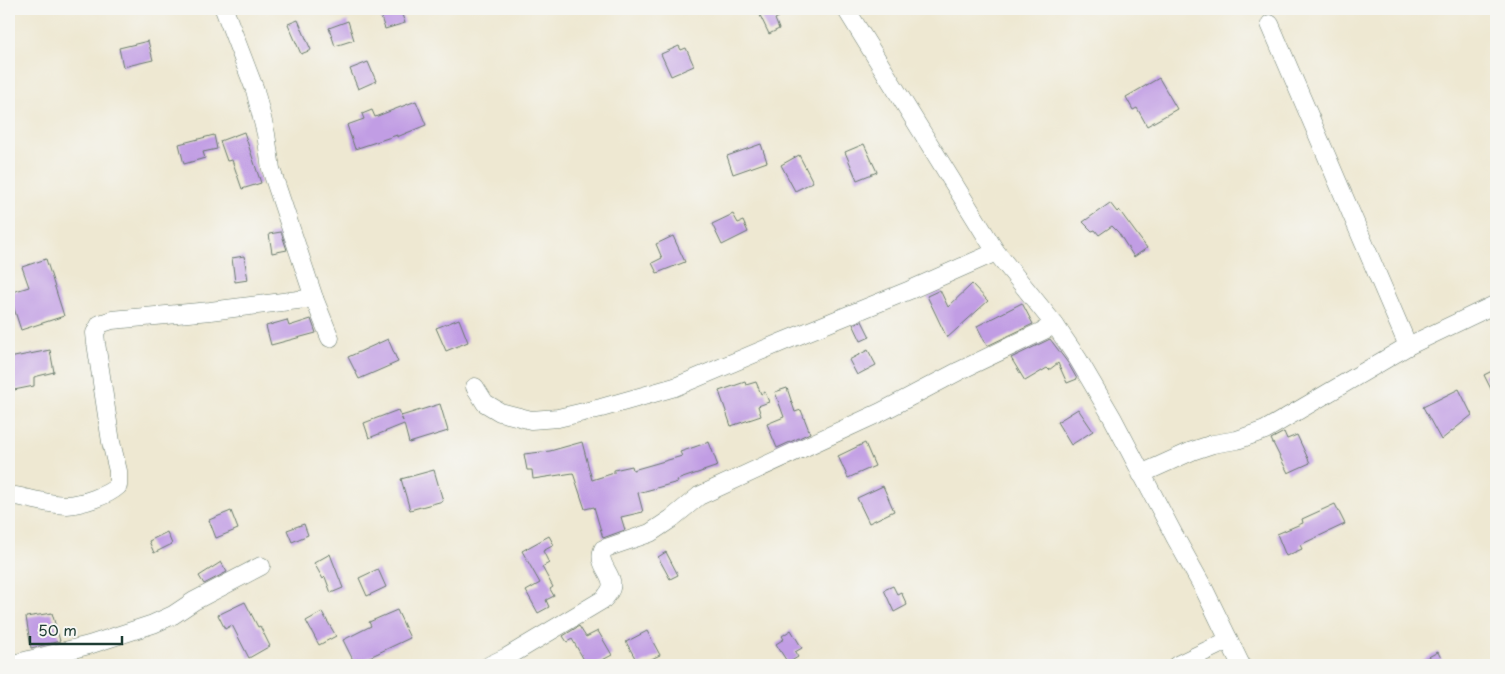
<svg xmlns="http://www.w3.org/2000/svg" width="1505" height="674" viewBox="0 0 1505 674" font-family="'Playpen Sans',sans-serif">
	<rect width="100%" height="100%" fill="#f6f6f2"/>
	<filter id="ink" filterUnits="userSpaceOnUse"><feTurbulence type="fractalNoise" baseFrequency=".02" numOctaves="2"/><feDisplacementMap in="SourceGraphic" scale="10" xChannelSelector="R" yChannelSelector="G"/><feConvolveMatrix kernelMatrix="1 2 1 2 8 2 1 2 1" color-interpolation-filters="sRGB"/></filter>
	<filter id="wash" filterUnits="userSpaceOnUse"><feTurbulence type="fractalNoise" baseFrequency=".0096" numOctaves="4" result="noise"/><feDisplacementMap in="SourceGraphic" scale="20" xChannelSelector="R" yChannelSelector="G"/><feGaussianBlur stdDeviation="1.12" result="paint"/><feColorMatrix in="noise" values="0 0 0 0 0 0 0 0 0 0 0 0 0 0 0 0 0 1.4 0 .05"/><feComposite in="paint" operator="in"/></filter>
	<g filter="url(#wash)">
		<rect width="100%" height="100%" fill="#eee8d2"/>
		<g id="blocks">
			<g fill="#c19de4">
				<path d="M378,9h22l5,14 -20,6z"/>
				<path d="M757,9h18l4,8 -4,2 4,10 -10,5z"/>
				<path d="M298,20l13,30 -10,4 -13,-30z"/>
				<path d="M348,21l6,19 -19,6 -6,-18z"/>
				<path d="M148,41l5,19 -30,7 -4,-19z"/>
				<path d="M679,46l2,4 5,-2 8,18 -23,10 -10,-22z"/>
				<path d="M368,62l8,19 -18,8 -8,-20z"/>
				<path d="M1159,78l18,31 -30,17 -10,-18 -4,2 -7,-13z"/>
				<path d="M416,101l10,24 -29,12v-2l-42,14 -8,-24 17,-6 -2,-5 10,-4 3,7z"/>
				<path d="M244,132l17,51 -19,6 -10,-29 -5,1 -7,-20z"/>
				<path d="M214,135l3,14 -14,3 2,6 -21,6 -5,-20z"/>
				<path d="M761,144l6,18 -34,12 -6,-18z"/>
				<path d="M864,144l13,28 -20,8 -12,-28z"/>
				<path d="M799,155l14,27 -18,9 -14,-26z"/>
				<path d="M1110,203l7,9 2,-2 28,38 -13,9 -16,-25 -6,-6 -13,9 -4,-5 -3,1 -9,-9z"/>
				<path d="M733,214l5,9 5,-2 5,11 -26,13 -10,-21z"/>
				<path d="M281,232l6,18 -15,3 -3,-19z"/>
				<path d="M673,236l12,26 -28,11 -5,-10 10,-5 -6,-14z"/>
				<path d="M244,256l4,24 -13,2 -3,-24z"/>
				<path d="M46,259l18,57 -43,14 -12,-37 20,-6 -7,-20z"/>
				<path d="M972,284l16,17 -41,37 -20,-42 13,-6 8,17z"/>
				<path d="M1022,303l11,21 -46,22 -10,-20z"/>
				<path d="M311,319l5,14 -45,12 -5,-19 21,-6 2,6z"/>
				<path d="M459,319l9,23 -22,9 -10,-23z"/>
				<path d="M862,321l8,16 -9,4 -8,-17z"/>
				<path d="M388,339l10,23 -39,17 -11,-22z"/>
				<path d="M1050,339l18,24 9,16 -10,4 -9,-20 -9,7 -2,-2 -22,13 -14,-23z"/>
				<path d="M50,350l4,22 -20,5v9l-25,5v-33z"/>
				<path d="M868,350l8,15 -19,10 -8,-15z"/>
				<path d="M1496,369v30l-12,-24z"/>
				<path d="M745,382l1,3 10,-3 5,12 4,-2 4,10 -11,4 3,10 -30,10 -12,-35z"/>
				<path d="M787,388l8,24 6,-2 9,23 -33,15 -10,-24 17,-7 -9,-25z"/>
				<path d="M1459,389l13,26 -31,25 -18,-33z"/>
				<path d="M440,404l8,27 -39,12 -5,-19 -35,14 -5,-15 34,-13 5,11 -2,-5z"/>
				<path d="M1078,409l15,22 -22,14 -14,-23z"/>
				<path d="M1284,432l3,7 10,-4 13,28 -22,10 -17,-34z"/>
				<path d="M582,442l10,38 22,-7v-3l18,-4 1,4 49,-14 -2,-4 29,-10 9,24 -41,14 1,2 -40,11 5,19 -22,5 4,13 -22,8 -9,-31 -9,2 -12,-36 -40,6 -1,-9h-5l-3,-16 26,-3z"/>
				<path d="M865,443l10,23 -27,12 -10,-22z"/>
				<path d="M434,470l9,31 -33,9 -9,-31z"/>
				<path d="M883,486l11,25 -25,12 -12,-25z"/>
				<path d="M1335,504l10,20 -45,21 2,4 -16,7 -9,-22 26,-11 -1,-4z"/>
				<path d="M231,511l7,18 -22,9 -7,-18z"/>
				<path d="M304,524l4,11 -16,7 -5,-12z"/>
				<path d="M167,532l5,12 -18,9 -5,-12z"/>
				<path d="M549,536l5,9 -11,6 6,12 -7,4 11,20 -3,2 4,7 -8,4 3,7 -11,6 -12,-22 14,-8 -18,-32z"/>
				<path d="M666,552l12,23 -8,4 -12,-22z"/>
				<path d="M330,554l13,34 -12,5 -6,-16 -2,2 -9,-16z"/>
				<path d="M221,562l6,10 -23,12 -5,-8z"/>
				<path d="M378,569l8,18 -19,9 -8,-18z"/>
				<path d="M893,586l4,8 4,-2 6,13 -13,7 -10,-22z"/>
				<path d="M245,602l13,25 2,-1 10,20 -21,12 -17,-33 -7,4 -7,-14z"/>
				<path d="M397,610l13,28 -55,26 -12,-24 28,-14 -2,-4z"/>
				<path d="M322,612l14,24 -17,9 -13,-24z"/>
				<path d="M52,613l8,28 -29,7 -5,-31z"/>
				<path d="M579,626l7,11 12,-6 14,24 -19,10h-6l-15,-26 -5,3 -4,-6z"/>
				<path d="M791,630l11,18 -7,4 3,5 -10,6 -12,-19 8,-5 -2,-3z"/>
				<path d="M647,631l13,24 -21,10 -13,-23z"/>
				<path d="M1438,652l6,13h-31z"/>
			</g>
		</g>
	</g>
	<g filter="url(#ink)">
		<use href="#blocks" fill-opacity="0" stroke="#67796b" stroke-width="1"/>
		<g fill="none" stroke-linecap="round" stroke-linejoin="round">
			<defs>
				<g id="minor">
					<path d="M846,9l150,243 59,73 23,34 34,58 63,120 29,52 37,76"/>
					<path d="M1270,24l138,322"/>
					<path d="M314,298l16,40"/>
					<path d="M475,387l10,16 15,9 31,8 27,-2 43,-10 74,-21 107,-45 128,-52 86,-38"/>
					<path d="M1141,474l51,-23 21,-7 24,-4 28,-10 143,-84 88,-42"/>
					<path d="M9,498l7,-2c15,3 36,9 51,9 15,-1 40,-9 51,-19v-15l-7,-29 -15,-99 -1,-10 5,-9 12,-4 98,-9 104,-13 -43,-129 -5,-35 -11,-44 -31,-81"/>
					<path d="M9,665l80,-20 64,-21 20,-9 21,-14 67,-35"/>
					<path d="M490,665l17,-8 97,-58c2,-3 6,-7 7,-11 4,-13 -15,-23 -8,-39l47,-16 21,-14 28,-23 182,-84 78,-41 96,-46"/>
					<path d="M1177,665l52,-25"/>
				</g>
			</defs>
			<use href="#minor" stroke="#67796b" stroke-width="19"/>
			<use href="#minor" stroke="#fff" stroke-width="18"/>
		</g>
	</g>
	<rect width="1505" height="674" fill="none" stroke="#f6f6f2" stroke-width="30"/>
	<path d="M30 636v8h92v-8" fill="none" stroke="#1f3d34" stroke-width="2.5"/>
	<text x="38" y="636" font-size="15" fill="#1f3d34" stroke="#f6f6f2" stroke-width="4" paint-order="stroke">50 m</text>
</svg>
